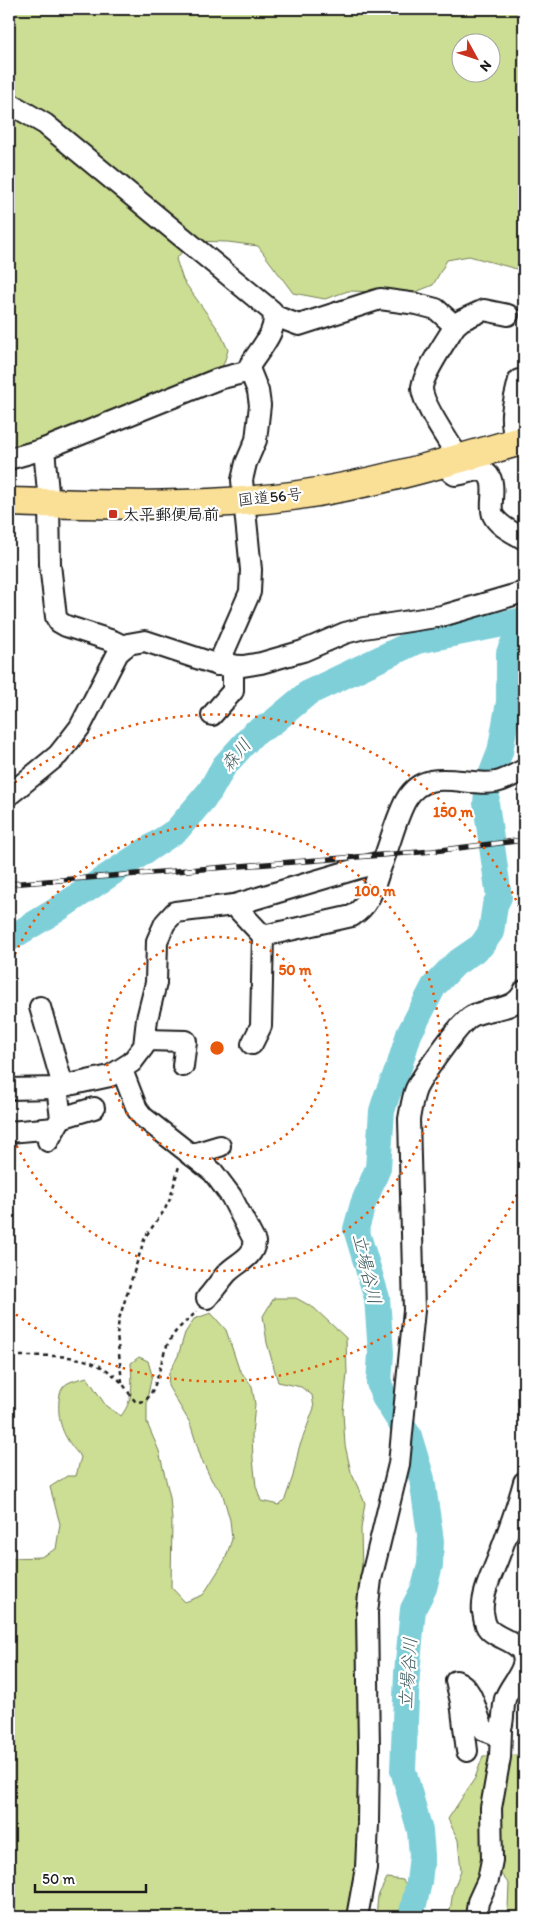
<svg xmlns="http://www.w3.org/2000/svg" width="533" height="1926" viewBox="0 0 533 1926" font-family="Itim,'Klee One',sans-serif">
	<rect width="100%" height="100%" fill="#fff"/>
	<filter id="ink" filterUnits="userSpaceOnUse"><feTurbulence type="fractalNoise" baseFrequency=".02" numOctaves="2"/><feDisplacementMap in="SourceGraphic" scale="10" xChannelSelector="R" yChannelSelector="G"/><feConvolveMatrix kernelMatrix="1 2 1 2 8 2 1 2 1" color-interpolation-filters="sRGB"/></filter>
	<g filter="url(#ink)">
		<g fill="#ccde93" stroke="#747d58" fill-rule="evenodd">
			<path d="M9,9h515v262l-55,-15 -22,4 -14,25 -20,8 -65,-2 -23,8 -32,-6 -35,-47 -30,-4 -37,-1 -15,18 7,21 37,52 8,18 -4,13 -16,27 -174,54 -25,5zM460,42h30v30h-30z"/>
			<path d="M274,1298h22l18,10 32,30 1,36 -4,38 2,33 6,27 14,31 -4,26 1,47 -6,38 3,204 -4,47 -9,52h-337v-359l32,-1 15,-8 4,-25 -10,-37 17,-11h9l5,-19c-16,-17 -24,-33 -22,-57 1,-7 2,-13 9,-17 5,-3 13,-4 19,-6l19,29 15,10c13,-17 11,-32 10,-53l8,-6 9,4 4,14 -5,24v24l12,28 11,46 2,23 -1,67 14,15 18,-7 22,-35 7,-21 -2,-19 -8,-28 -10,-11 -11,-23 -11,-35 -22,-37 1,-13 9,-17 7,-23 9,-14 17,-6 15,17 13,39 13,17 3,18 -3,31 1,24 3,27 5,15 18,4 6,-6 8,-23 6,-28 15,-40 -2,-13 -11,-8 -23,-5 -11,-39 -4,-27z"/>
			<path d="M524,1749v168h-20l4,-9 1,-24 -9,-11 -30,38 -7,4 -13,-4 3,-20 8,-21 -3,-30 -10,-21 27,-41 8,-22 36,-1z"/>
			<path d="M387,1878l16,2 18,27 3,10h-48l2,-21z"/>
		</g>
		<g fill="none" stroke-linecap="round" stroke-linejoin="round">
			<g stroke="#7fcfd9" stroke-width="26">
				<path d="M9,939l46,-28 122,-81 33,-39 14,-25 30,-33 17,-9 37,-31 109,-52 107,-21"/>
				<path d="M411,1917l8,-35 3,-27 -2,-24 -17,-61 4,-97 6,-64 11,-21 6,-23 1,-24 -9,-62 -13,-43 -25,-39 -5,-14 2,-30 -4,-55 -21,-69 7,-25 15,-36 4,-57 5,-16 12,-28 10,-33 25,-48 21,-22 26,-18 10,-14 4,-27 4,-8 -13,-94 2,-20 12,-31 9,-50v-49l14,-32"/>
			</g>
			<defs>
				<g id="minor">
					<path d="M9,103l36,21 227,187c8,18 -13,39 -22,54v6l8,20 2,14 -4,35 -10,23 -4,17 9,90 -1,22 -32,73"/>
					<path d="M275,316l24,9 81,-26 37,5 19,5 19,17"/>
					<path d="M516,442c-8,-26 -3,-36 3,-62"/>
					<path d="M44,449l5,54 1,61 6,53 3,5 7,4 47,15 12,6"/>
					<path d="M459,458c-9,-14 -38,-56 -37,-71 2,-14 25,-48 33,-61l7,-6 22,-10 24,5"/>
					<path d="M9,459l35,-10 174,-70 32,-8"/>
					<path d="M448,462l3,10 4,3c8,0 21,-7 28,-4 17,8 5,33 10,44 5,11 21,18 31,24"/>
					<path d="M212,715l21,-24v-26"/>
					<path d="M9,795l49,-40 12,-15 10,-13 38,-74 10,-9 17,-3 73,24 25,1 18,-3 42,-12 42,-18 19,-5 78,-12 82,-24"/>
					<path d="M234,905l29,31 89,-20c21,-13 22,-33 31,-55"/>
					<path d="M40,1007l23,79"/>
					<path d="M145,1040l41,1 -3,25"/>
					<path d="M252,1044l9,-18 2,-90"/>
					<path d="M122,1070l15,39 6,8 70,55 18,24 24,46c-2,16 -17,20 -28,31 -7,8 -13,17 -20,25"/>
					<path d="M9,1089l46,-1 55,-12 22,-14 12,-16 3,-27 9,-36 1,-42 8,-18 10,-11 59,-7 149,-44c8,-20 13,-43 23,-61 20,-35 58,-13 90,-18 10,-2 19,-8 28,-12"/>
					<path d="M61,1118l33,-10"/>
					<path d="M9,1132l46,-4"/>
					<path d="M48,1141l13,-23 -4,-30"/>
					<path d="M190,1155l30,-9"/>
					<path d="M467,1751l-6,-49 -5,-21c18,6 20,35 28,49l13,5c8,-9 5,-24 8,-36 4,-12 15,-22 18,-34 6,-24 -27,-24 -36,-38 -3,-5 -3,-10 -4,-15 -2,-16 8,-36 14,-51 10,-26 20,-52 27,-79"/>
					<path d="M357,1917l9,-49 2,-45 1,-75 -2,-136 4,-33 28,-115 15,-154 -5,-191c2,-10 3,-20 7,-30 7,-14 43,-66 56,-73 18,-9 43,-4 52,-25"/>
					<path d="M476,1917l2,-15 10,-22 4,-20 -1,-52 9,-51 1,-26"/>
				</g>
				<path id="highway" d="M9,502c94,3 190,6 283,-6 79,-11 156,-34 232,-56"/>
			</defs>
			<use href="#minor" stroke="#1c1c1c" stroke-width="24"/>
			<use href="#highway" stroke="#1c1c1c" stroke-width="31"/>
			<g stroke="#1c1c1c" stroke-width="2.5" stroke-dasharray="4 4" stroke-linecap="butt">
				<path d="M20,1356c38,0 73,-4 102,27 5,6 8,13 14,19l9,-1c15,-15 14,-43 25,-61 6,-12 18,-19 27,-29"/>
				<path d="M122,1382l-5,-47 2,-16 26,-82 19,-26 6,-12 9,-33"/>
			</g>
			<use href="#minor" stroke="#fff" stroke-width="20"/>
			<use href="#highway" stroke="#fadf96" stroke-width="28"/>
			<defs>
				<path id="rail" d="M9,884l424,-33 91,-11"/>
			</defs>
			<use href="#rail" stroke="#1c1c1c" stroke-width="5.5"/>
			<use href="#rail" stroke="#fff" stroke-width="4" stroke-dasharray="11" stroke-linecap="butt"/>
		</g>
	</g>
	<g fill="none" stroke="#e8590c" stroke-width="2.5" stroke-dasharray="2.5 5">
		<circle cx="217" cy="1048" r="111"/>
		<path d="M9 968A223 223 0 1 1 9 1128"/>
		<path d="M523 1181A334 334 0 0 1 9 1309M9 787A334 334 0 0 1 523 915"/>
	</g>
	<rect fill="#c8321e" stroke="#fff" stroke-width="2" x="108" y="509" width="10" height="10" rx="2.5"/>
	<g text-anchor="middle" dominant-baseline="central" stroke-width="4.5" stroke-linejoin="round" paint-order="stroke">
		<g font-size="16" fill="#1c1c1c" stroke="#fff">
			<text transform="translate(270 497) rotate(-6)">国道56号</text>
		</g>
		<g font-size="16" font-weight="bold" fill="#1c1c1c" stroke="#fff" text-anchor="start">
			<text x="123" y="514">大平郵便局前</text>
		</g>
		<g font-size="18" font-style="italic" fill="#3f5b5e" stroke="#fff">
			<text transform="translate(236 755) rotate(-51)">森川</text>
			<text transform="translate(367 1269) rotate(77)">立場谷川</text>
			<text transform="translate(408 1673) rotate(-86)">立場谷川</text>
		</g>
	</g>
	<circle cx="217" cy="1048" r="8" fill="#e8590c" stroke="#fff" stroke-width="2.5"/>
	<g font-size="15" text-anchor="middle" font-weight="bold" fill="#e8590c" stroke="#fff" stroke-width="4.5" stroke-linejoin="round" paint-order="stroke">
		<text x="453" y="817">150 m</text>
		<text x="375" y="896">100 m</text>
		<text x="295" y="975">50 m</text>
	</g>
	<rect width="533" height="1926" fill="none" stroke="#fff" stroke-width="30"/>
	<rect x="15" y="15" width="503" height="1896" fill="none" stroke="#1c1c1c" stroke-width="2" filter="url(#ink)"/>
	<g transform="translate(476 58) rotate(130)"><circle r="24" fill="#ffffff" stroke="#a4a4a4"/>
	<path d="M0-4L9 19L0 12L-9 19Z" fill="#c8321e"/>
	<text y="-8" font-size="14" font-weight="bold" text-anchor="middle" fill="#1c1c1c">N</text>
	</g>
	<path d="M35 1884v8h111v-8" fill="none" stroke="#1c1c1c" stroke-width="2.5"/>
	<text x="42" y="1884" font-size="15" fill="#1c1c1c" stroke="#ffffff" stroke-width="4" paint-order="stroke">50 m</text>
</svg>
